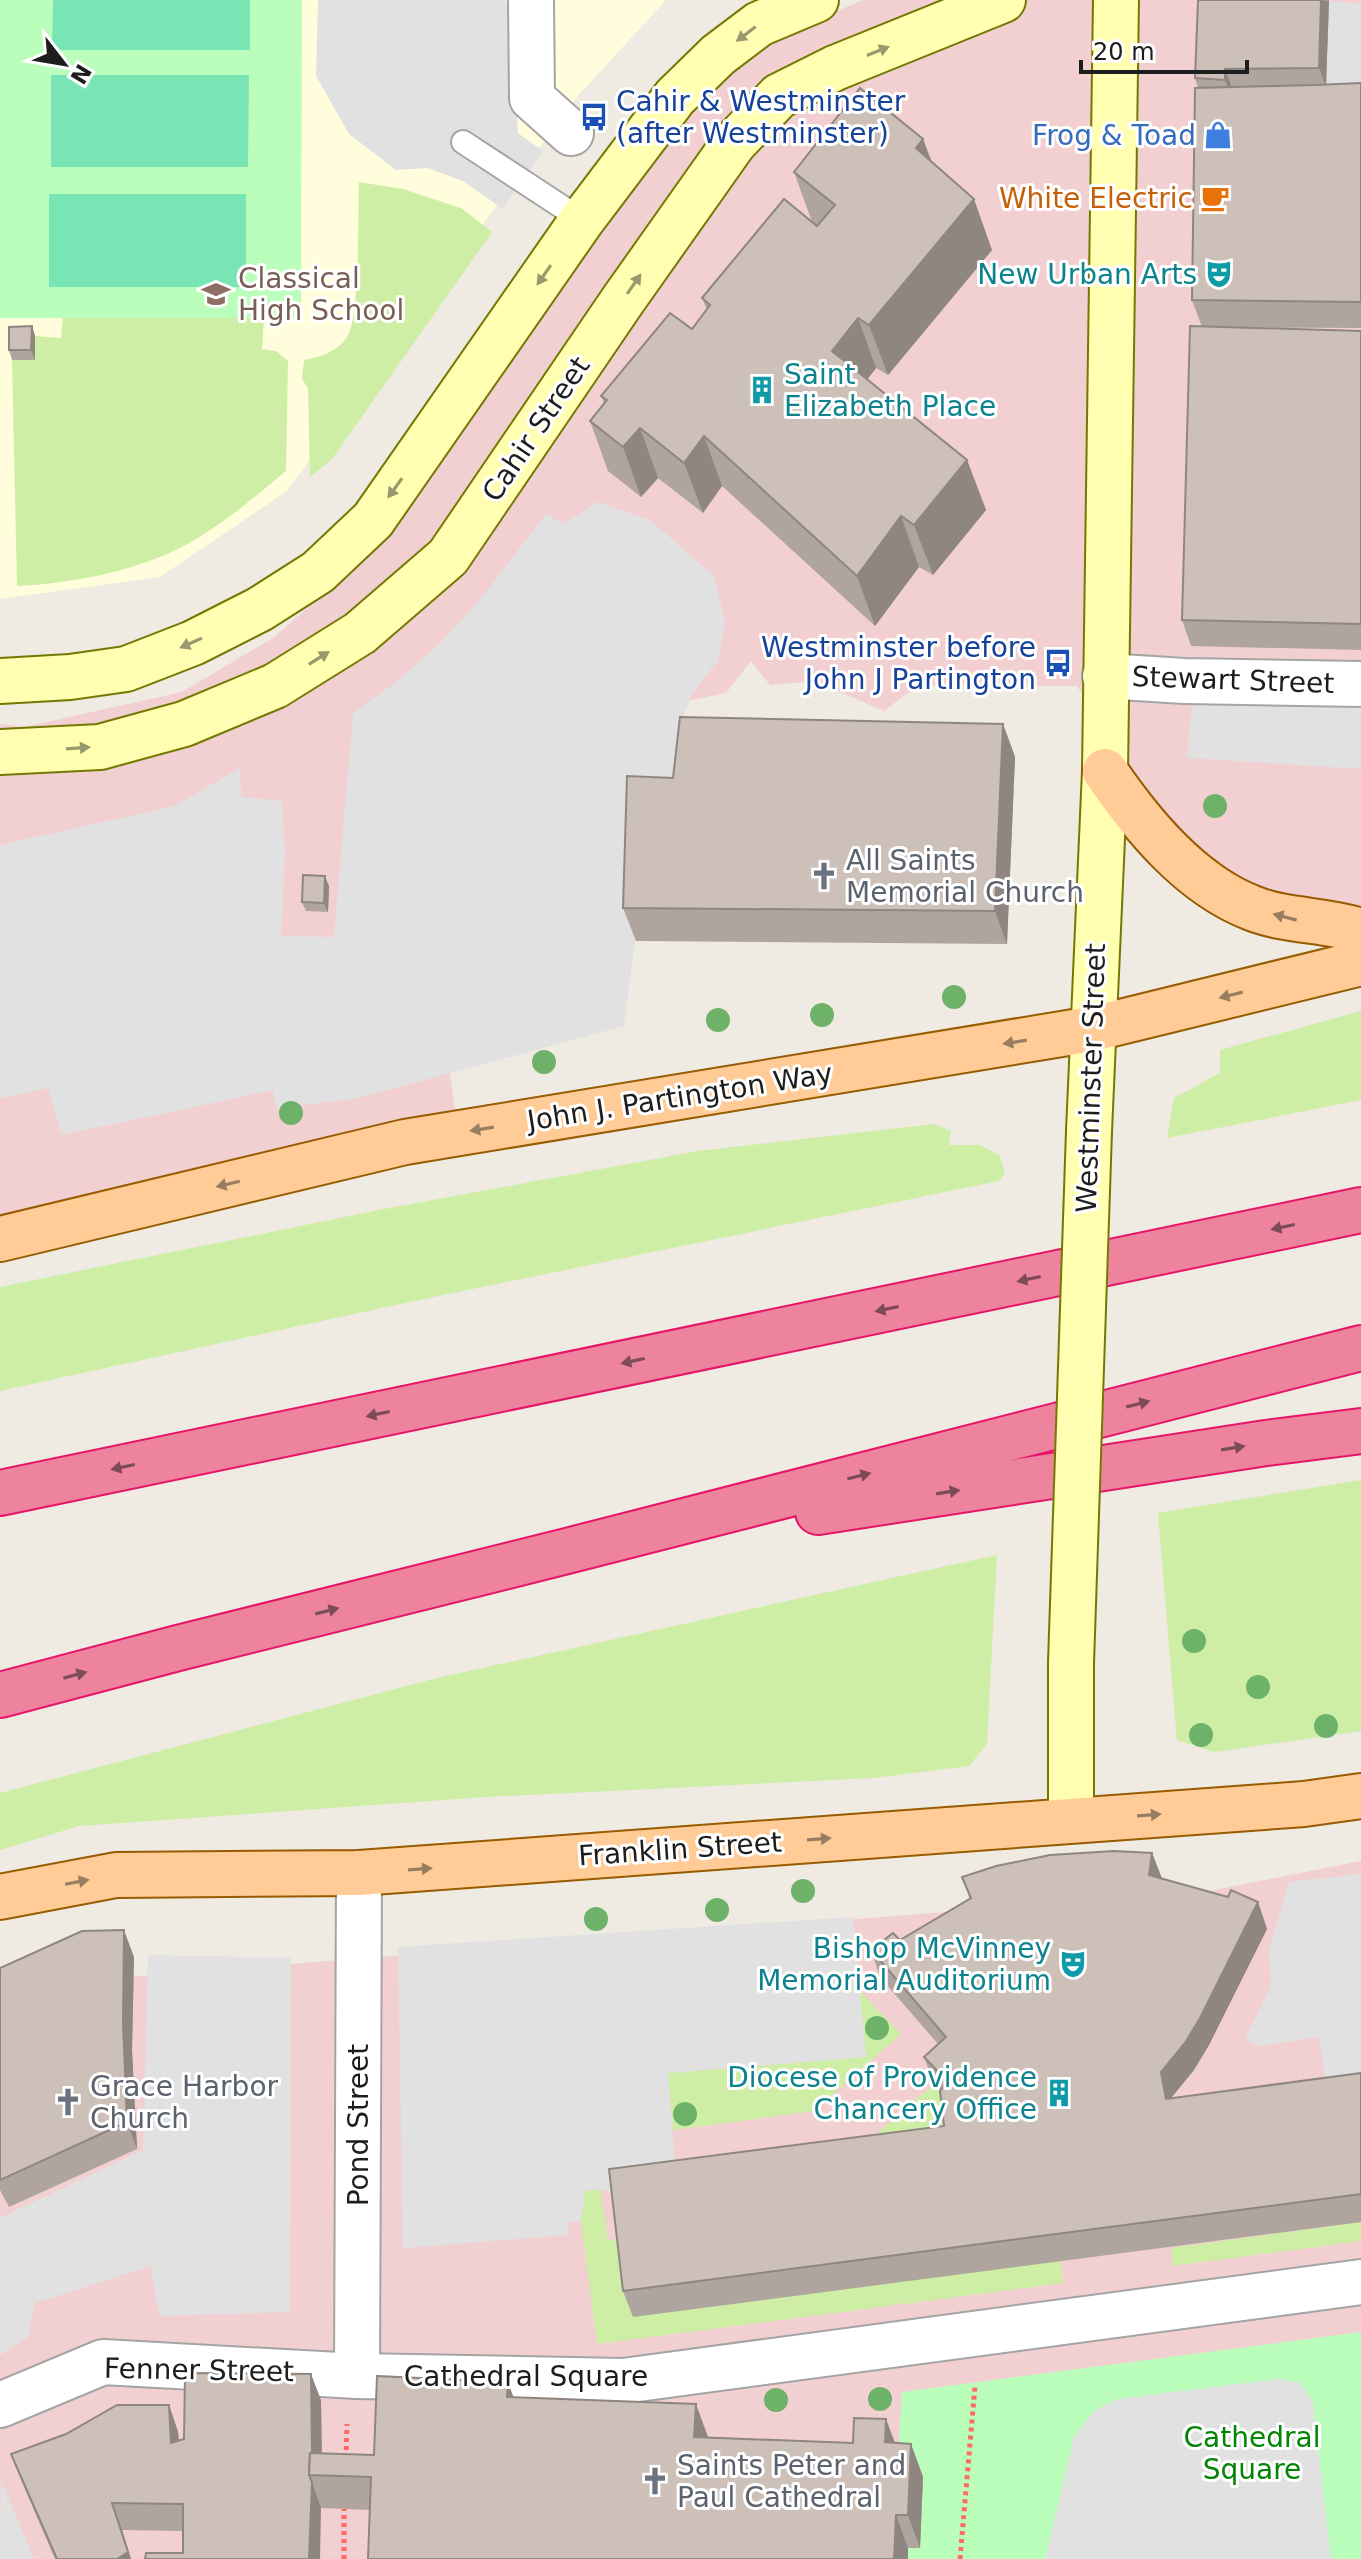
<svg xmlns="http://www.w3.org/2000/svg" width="1361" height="2559" viewBox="0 0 1361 2559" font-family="'DejaVu Sans',sans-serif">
	<rect width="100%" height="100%" fill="#efeae2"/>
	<g fill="#f2d0d1">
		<path d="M863,0h498v935l-146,-55 -122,-144 -9,-39 -7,-11h-160l-33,25 -69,-30 -45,4 -19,-24 -25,32 -280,59 -9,241 21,134 -458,105v-508l24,3 158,-35 91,-54 69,-60 69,-81 285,-393 65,-60z"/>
		<path d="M1361,1861v698h-1361v-572l1209,-96z"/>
	</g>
	<path fill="#fffddc" d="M0,0h666l-90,98 -289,393 -127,86 -160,22z"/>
	<g fill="#cdeea4">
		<path d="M359,182l44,7 58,19 31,24 -160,227 -22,18 -2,-89 -6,-9 2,-19c17,-3 33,-8 43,-23 13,-17 11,-127 12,-155z"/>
		<path d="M63,317l201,1 -2,31 14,2 12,10 -2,110c-29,24 -58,49 -90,68 -51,31 -120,44 -179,47l-5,-226h23v-24l26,2z"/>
		<path d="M1361,1011v89l-194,38 7,-40 46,-25v-23z"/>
		<path d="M934,1124l17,7 -2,14h31l20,11 5,17 -6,8 -585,120 -414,90v-104l379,-77 319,-59z"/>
		<path d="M1361,1480v251l-147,21 -37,-12 -19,-227z"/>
		<path d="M997,1555l-10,189 -18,22 -95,12 -388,19 -407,29 -79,24v-57l437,-115z"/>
		<path d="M859,1990l42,44 -87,77 -141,19 -5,-57 198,-16z"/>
		<path d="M934,2084l23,24 -3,44 -96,-2z"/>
		<path d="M600,2189l8,51 16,-2 436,22 3,23 -466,61 -16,-123 4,-30z"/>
		<path d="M1361,2222v19l-188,25 -2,-18z"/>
	</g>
	<g fill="#bbfebc">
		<path d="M0,0h302l-1,318h-301z"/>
		<path d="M1361,2332v227h-453v-11h12l-23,-73 5,-83z"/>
	</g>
	<g fill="#79e5b5">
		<path d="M53,0h197v50h-198z"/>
		<path d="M51,75h198l-1,92h-197z"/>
		<rect x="49" y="194" width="197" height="93"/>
	</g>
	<g fill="#e1e1e1">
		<path d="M318,0h188l7,50 5,83 25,18 -40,58 -40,-28 -36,-13 -31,2 -47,-36 -33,-58z"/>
		<path d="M1329,1l32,3v106l-36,2z"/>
		<path d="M597,502l53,18 64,56 11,46 -7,38 -26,35 -11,27 -5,89 -41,130 -11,85 -266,72 -82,11 -3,-19 -211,45 -14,-47 -48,10v-253l175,-39 65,-38 1,29 41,4 3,50 -4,85 53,1 19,-224 45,-32 42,-38 39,-42 67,-87 18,10z"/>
		<path d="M1192,701l169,4v64l-174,-11z"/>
		<path d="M1361,1874v227l-32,4 -10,-68 -59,9 -15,-7 26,-53 -2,-36 20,-68z"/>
		<path d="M853,1917l13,140 -198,16 9,115 -58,7 -19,-6 -15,2 -4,30 -14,2 2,12 -166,13 -5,-301z"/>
		<path d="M148,1955l143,3 -1,354 -131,4 -8,-50 -116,37 -7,34 -28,18v-137l143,-68z"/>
		<path d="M1278,2379l20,3 7,7 8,14 18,156h-286l29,-122 20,-26 23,-12z"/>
		<path d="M1,2481l33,78h-34z"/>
	</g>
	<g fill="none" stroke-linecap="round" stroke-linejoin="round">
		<defs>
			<path id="lane" d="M463,142l119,78"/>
			<g id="street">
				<path d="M531,0l1,98 39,35"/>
				<path d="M1105,676l79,5 177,3"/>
				<path d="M357,2376l2,-503"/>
				<path d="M0,2405l103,-43 254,14 266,5 738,-99"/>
			</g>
			<g id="secondary">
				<path d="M0,681l70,-4 56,-8 67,-26 67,-34 58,-37 55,-52 209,-300 93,-123 43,-42 41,-31 57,-24"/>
				<path d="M0,752l100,-5 84,-23 91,-38 85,-53 88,-76 175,-257 111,-157 45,-47 56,-28 168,-68"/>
				<path d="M1089,1131l16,-360 11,-771"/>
				<path d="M1071,1820v-157"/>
			</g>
			<g id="primary">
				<path d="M1105,771c36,53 85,113 147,137 35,14 74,11 109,23"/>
				<path d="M0,1239l405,-97 687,-113 269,-66"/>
				<path d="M0,1897l116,-22 243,-2 945,-69 57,-8"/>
			</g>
			<g id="highway">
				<path d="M0,1493l1361,-283"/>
				<path d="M818,1512l448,-69 95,-12"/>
				<path d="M0,1695l178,-47 389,-97 794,-203"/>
			</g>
		</defs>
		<use href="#lane" stroke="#a4a4a4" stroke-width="26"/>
		<use href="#street" stroke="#a4a4a4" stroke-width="48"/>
		<use href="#secondary" stroke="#737900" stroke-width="48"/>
		<use href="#primary" stroke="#975b00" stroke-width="48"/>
		<use href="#highway" stroke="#e7156a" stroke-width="48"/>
		<g stroke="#ff6a64" stroke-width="5" stroke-dasharray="4 4" stroke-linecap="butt">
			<path d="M346,2458l1,-34"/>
			<path d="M344,2559v-50"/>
			<path d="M960,2559l15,-173"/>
		</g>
		<use href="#lane" stroke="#fff" stroke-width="22"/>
		<use href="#street" stroke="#fff" stroke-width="44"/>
		<use href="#secondary" stroke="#fffeb1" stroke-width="44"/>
		<use href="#primary" stroke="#ffcc98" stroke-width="44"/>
		<use href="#highway" stroke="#ee839e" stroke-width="44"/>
		<defs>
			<path id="secondary-bridge" d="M1071,1663l18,-532"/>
		</defs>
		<use href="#secondary-bridge" stroke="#737900" stroke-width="48" stroke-linecap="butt"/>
		<use href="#secondary-bridge" stroke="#fffeb1" stroke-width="44"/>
	</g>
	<g fill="#6db268">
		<circle cx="1215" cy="806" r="12"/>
		<circle cx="954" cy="997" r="12"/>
		<circle cx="822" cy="1015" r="12"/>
		<circle cx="718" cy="1020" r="12"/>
		<circle cx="544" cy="1062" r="12"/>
		<circle cx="291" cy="1113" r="12"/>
		<circle cx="1194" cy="1641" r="12"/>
		<circle cx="1258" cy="1687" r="12"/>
		<circle cx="1326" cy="1726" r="12"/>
		<circle cx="1201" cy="1735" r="12"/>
		<circle cx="803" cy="1891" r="12"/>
		<circle cx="717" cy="1910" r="12"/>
		<circle cx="596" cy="1919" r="12"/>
		<circle cx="877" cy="2028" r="12"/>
		<circle cx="685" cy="2114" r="12"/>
		<circle cx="880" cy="2399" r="12"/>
		<circle cx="776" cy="2400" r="12"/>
	</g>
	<g fill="#afa59e">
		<path d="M1198,0h131l-3,84 35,-1v245l-150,-1 150,4v319l-170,-4 -9,-26 20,-293 -10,-27 6,-212 -3,-10z"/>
		<path d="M923,139l9,23 60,88 -104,125 -12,-7 -9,11 100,81 19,50 -53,65 -14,-8 -44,59 -153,-140 -19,27 -45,-35 -17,19 -33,-26 -18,-50 14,-18 -3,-7 91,-67 15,-19 -5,-12 110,-76 -18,-50z"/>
		<path d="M32,326l3,10v24h-23l-3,-10z"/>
		<path d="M1003,724l12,33 -8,187 -371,-3 -13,-33 50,-130z"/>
		<path d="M329,886l-1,26 -22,-1 -4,-9z"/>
		<path d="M1152,1853l10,25 66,19 30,5 9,27 -58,116 -15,25 -23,28 190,-25v149l-728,95 -10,-26 321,-165 -3,-35 -7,-7 -10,-27 14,-13 -58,-67 -9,-27 29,-10 70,-41 -8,-22z"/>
		<path d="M134,1957l-2,93 5,99 -128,58 -9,-17v-222z"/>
		<path d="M513,2397l195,40 145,6 33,-24 9,24 16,1 12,33 -3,71h-12v11h-540l2,-49 -49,-2 -138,45v-22l-61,-1 9,29h-76l-34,-79 -10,-26 158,-49 9,27 1,9 142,-41 1,53 52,2z"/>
	</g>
	<g fill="#8f8681">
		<path d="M1321,0l8,1 -3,86 -7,-19z"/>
		<path d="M1225,69l7,19v10l-7,-18z"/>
		<path d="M923,139l18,50 -25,-41z"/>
		<path d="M974,199l18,51 -104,125 -19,-50z"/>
		<path d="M858,318l18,50 -25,33 -19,-50z"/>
		<path d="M32,326l3,10v24l-4,-10z"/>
		<path d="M640,428l18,50 -17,19 -18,-50z"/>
		<path d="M704,436l18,50 -19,27 -19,-50z"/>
		<path d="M967,460l19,50 -53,65 -19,-50z"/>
		<path d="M901,516l18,51 -44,59 -18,-50z"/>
		<path d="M1003,724l12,33 -8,187 -12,-33z"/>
		<path d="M325,876l4,10 -1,26 -4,-9z"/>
		<path d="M1152,1853l10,26 -13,-4z"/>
		<path d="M1258,1902l9,27 -58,116 -15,25 -23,28 -5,1 -5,-27z"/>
		<path d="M124,1930l10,27 -2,93 5,99 -10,-27 -4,-99z"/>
		<path d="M311,2374l10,26 1,76 -10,-17z"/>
		<path d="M508,2382l12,33 -13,-18z"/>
		<path d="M696,2404l12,33h-14z"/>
		<path d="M169,2405l9,27 3,38 -10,-27z"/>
		<path d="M886,2419l12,33 -13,-10z"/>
		<path d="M911,2444l12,33 -3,71 -12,-33z"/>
		<path d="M312,2482l9,26 -1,51h-11z"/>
		<path d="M112,2503l10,27 9,29h-14z"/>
		<path d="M896,2515l12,33v11h-14z"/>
	</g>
	<g fill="#ccc0b8" stroke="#8f8681" stroke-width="2">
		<path d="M1198,0h123l-2,68 -94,1v11l-30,-2z"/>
		<path d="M1361,83v219l-169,-2 3,-212 120,-3z"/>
		<path d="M860,88l63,51 -7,9 58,51 -105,126 -11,-7 -26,33 135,109 -53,65 -13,-9 -44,60 -153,-140 -20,27 -44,-35 -17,19 -33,-26 17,-21 -6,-4 69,-83 22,16 18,-24 -8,-7 82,-99 33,27 18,-21 -41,-33z"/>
		<path d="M32,326l-1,24h-22v-23z"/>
		<path d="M1190,326l171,5v293l-179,-4z"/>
		<path d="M680,717l323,7 -8,187 -372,-3 4,-132 46,2z"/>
		<path d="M303,875l22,1 -1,27 -22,-1z"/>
		<path d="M1114,1851l38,2 -3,22 79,22 3,-7 27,12 -58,116 -15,25 -24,29 5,27 195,-26v121l-738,97 -14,-122 335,-43 -4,-35 7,-10 -23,-24 22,-20 -75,-87 22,-17 7,7 71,-42 -9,-21 34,-11 54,-11z"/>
		<path d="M124,1930l-1,93 4,99 -127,58v-212l82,-37z"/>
		<path d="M185,2373l126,1 1,79h-2l-1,22 3,7 -3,77h-164l1,-6h37v-49l-71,-1 16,49 -11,7h-60l-46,-105 55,-20 51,-29h52l2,38 13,-4z"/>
		<path d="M377,2376l131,6 -1,15 189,7 -2,33 159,6 1,-25 32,1 -1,23 26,2 -3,71h-12l-2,44h-526l3,-82 -62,-2 1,-22 64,2z"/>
	</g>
	<defs><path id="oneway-solid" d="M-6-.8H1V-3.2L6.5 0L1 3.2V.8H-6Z" transform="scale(2)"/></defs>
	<g fill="#99996e">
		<use href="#oneway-solid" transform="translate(746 34) rotate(143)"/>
		<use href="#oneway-solid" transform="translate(878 51) rotate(-22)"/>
		<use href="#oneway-solid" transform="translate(544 275) rotate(125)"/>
		<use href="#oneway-solid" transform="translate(634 284) rotate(-55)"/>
		<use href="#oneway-solid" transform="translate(395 488) rotate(126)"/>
		<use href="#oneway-solid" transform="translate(191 643) rotate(156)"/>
		<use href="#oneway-solid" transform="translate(319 658) rotate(-32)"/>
		<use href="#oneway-solid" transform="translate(78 748) rotate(-4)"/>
	</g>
	<g fill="#997d61">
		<use href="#oneway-solid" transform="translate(1285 917) rotate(-165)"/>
		<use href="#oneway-solid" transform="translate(1231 995) rotate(166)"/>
		<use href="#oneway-solid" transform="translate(1015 1042) rotate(171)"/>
		<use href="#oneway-solid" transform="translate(482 1129) rotate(171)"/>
		<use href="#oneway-solid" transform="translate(228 1184) rotate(167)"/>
		<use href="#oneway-solid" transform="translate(1149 1815) rotate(-4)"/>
		<use href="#oneway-solid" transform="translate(819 1839) rotate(-4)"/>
		<use href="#oneway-solid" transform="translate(420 1869) rotate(-4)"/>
		<use href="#oneway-solid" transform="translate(77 1882) rotate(-11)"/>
	</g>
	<g fill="#7b4b57">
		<use href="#oneway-solid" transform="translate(1283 1227) rotate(168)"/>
		<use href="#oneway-solid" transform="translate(1029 1279) rotate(168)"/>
		<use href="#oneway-solid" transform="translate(887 1309) rotate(168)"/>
		<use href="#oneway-solid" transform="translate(633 1361) rotate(168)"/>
		<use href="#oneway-solid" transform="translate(1138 1404) rotate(-14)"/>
		<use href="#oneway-solid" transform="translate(378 1414) rotate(168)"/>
		<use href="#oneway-solid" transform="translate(1233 1448) rotate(-9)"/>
		<use href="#oneway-solid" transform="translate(123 1467) rotate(168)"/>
		<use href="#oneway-solid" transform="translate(859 1476) rotate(-14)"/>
		<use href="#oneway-solid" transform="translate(948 1492) rotate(-9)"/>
		<use href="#oneway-solid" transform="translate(327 1611) rotate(-14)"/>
		<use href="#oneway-solid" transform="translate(75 1675) rotate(-15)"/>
	</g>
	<defs>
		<symbol id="bus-bare" viewBox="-9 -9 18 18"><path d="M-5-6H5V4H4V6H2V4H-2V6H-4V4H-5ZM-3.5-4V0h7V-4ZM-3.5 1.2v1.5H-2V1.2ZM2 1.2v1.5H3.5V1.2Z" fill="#1a4fb4" stroke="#fff" stroke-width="2.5" paint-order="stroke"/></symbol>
		<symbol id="shop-bare" viewBox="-9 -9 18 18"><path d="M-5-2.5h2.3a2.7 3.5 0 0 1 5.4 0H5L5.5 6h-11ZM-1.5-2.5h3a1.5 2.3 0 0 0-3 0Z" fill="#3f7fe0" stroke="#fff" stroke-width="2.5" paint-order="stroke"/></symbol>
		<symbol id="cafe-bare" viewBox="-9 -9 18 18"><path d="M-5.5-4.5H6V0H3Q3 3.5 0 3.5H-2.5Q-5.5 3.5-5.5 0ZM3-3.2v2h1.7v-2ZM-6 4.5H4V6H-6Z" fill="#e8710a" stroke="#fff" stroke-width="2.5" paint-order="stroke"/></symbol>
		<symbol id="theatre-bare" viewBox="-9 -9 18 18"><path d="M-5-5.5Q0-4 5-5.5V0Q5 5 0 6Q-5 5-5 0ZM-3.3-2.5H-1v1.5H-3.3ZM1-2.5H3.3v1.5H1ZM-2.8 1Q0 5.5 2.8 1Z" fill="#0f9aa8" stroke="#fff" stroke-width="2.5" paint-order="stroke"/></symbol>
		<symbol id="school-bare" viewBox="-9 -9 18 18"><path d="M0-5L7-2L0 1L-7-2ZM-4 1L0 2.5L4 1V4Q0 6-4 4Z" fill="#8d6e63" stroke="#fff" stroke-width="2.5" paint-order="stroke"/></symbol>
		<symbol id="building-bare" viewBox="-9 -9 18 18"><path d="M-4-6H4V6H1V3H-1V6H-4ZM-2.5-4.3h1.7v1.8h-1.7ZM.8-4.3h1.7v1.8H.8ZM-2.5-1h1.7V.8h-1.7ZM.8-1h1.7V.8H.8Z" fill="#0f9aa8" stroke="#fff" stroke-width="2.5" paint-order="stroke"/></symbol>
		<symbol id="church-bare" viewBox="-9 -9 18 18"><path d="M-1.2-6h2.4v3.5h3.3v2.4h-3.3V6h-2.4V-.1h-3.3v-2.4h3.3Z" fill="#6b7280" stroke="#fff" stroke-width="2.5" paint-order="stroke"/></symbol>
	</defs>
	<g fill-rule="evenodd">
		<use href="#bus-bare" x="574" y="97" width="40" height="40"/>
		<use href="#shop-bare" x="1198" y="115" width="40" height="40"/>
		<use href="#cafe-bare" x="1195" y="178" width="40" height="40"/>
		<use href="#theatre-bare" x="1199" y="254" width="40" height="40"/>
		<use href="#school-bare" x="196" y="274" width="40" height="40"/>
		<use href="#building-bare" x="742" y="370" width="40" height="40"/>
		<use href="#bus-bare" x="1038" y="643" width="40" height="40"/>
		<use href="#church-bare" x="804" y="856" width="40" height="40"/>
		<use href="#theatre-bare" x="1053" y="1944" width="40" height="40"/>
		<use href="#building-bare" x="1039" y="2073" width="40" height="40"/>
		<use href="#church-bare" x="48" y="2082" width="40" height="40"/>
		<use href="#church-bare" x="635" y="2461" width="40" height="40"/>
	</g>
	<g text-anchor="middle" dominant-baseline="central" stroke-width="6" stroke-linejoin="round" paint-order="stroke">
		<g font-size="28" fill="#164399" stroke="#fff" text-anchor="start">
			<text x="616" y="101">Cahir &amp; Westminster<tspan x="616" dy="32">(after Westminster)</tspan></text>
			<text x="1036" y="647" text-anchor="end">Westminster before<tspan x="1036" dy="32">John J Partington</tspan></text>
		</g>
		<g font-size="28" fill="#366cbe" stroke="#fff" text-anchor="end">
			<text x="1196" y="135">Frog &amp; Toad</text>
		</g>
		<g font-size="28" fill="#c56008" stroke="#fff" text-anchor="end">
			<text x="1193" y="198">White Electric</text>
		</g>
		<g font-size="28" fill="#0d838f" stroke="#fff" text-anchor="end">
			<text x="1197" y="274">New Urban Arts</text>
			<text x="784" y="374" text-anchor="start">Saint<tspan x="784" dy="32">Elizabeth Place</tspan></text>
			<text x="1051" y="1948">Bishop McVinney<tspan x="1051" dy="32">Memorial Auditorium</tspan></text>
			<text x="1037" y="2077">Diocese of Providence<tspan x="1037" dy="32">Chancery Office</tspan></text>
		</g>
		<g font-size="28" fill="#785e54" stroke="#fff" text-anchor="start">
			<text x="238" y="278">Classical<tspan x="238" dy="32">High School</tspan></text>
		</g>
		<g font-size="28" fill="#1d1d1d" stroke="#fff">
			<text transform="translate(536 429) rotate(-56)">Cahir Street</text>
			<text transform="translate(1233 680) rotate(2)">Stewart Street</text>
			<text transform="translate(1091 1078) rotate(-88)">Westminster Street</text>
			<text transform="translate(680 1097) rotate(-9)">John J. Partington Way</text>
			<text transform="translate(680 1849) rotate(-4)">Franklin Street</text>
			<text transform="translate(358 2125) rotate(-90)">Pond Street</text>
			<text transform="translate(199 2370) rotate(1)">Fenner Street</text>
			<text x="526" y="2376">Cathedral Square</text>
		</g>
		<g font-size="28" fill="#5b616d" stroke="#fff" text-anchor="start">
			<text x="846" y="860">All Saints<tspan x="846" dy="32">Memorial Church</tspan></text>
			<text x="90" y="2086">Grace Harbor<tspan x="90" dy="32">Church</tspan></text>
			<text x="677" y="2465">Saints Peter and<tspan x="677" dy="32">Paul Cathedral</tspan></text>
		</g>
		<g font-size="28" fill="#028405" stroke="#fff">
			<text x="1252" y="2437">Cathedral<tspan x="1252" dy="32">Square</tspan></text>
		</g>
	</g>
	<g transform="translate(64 64) rotate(121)" stroke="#ffffff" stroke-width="6" paint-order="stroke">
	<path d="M0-6L14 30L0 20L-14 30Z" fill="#1d1d1d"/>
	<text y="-12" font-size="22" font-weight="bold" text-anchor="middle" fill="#1d1d1d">N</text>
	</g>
	<path d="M1081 60v12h166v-12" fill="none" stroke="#1d1d1d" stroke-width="4"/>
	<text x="1093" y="60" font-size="24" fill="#1d1d1d" stroke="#ffffff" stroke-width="6" paint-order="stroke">20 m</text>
</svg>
